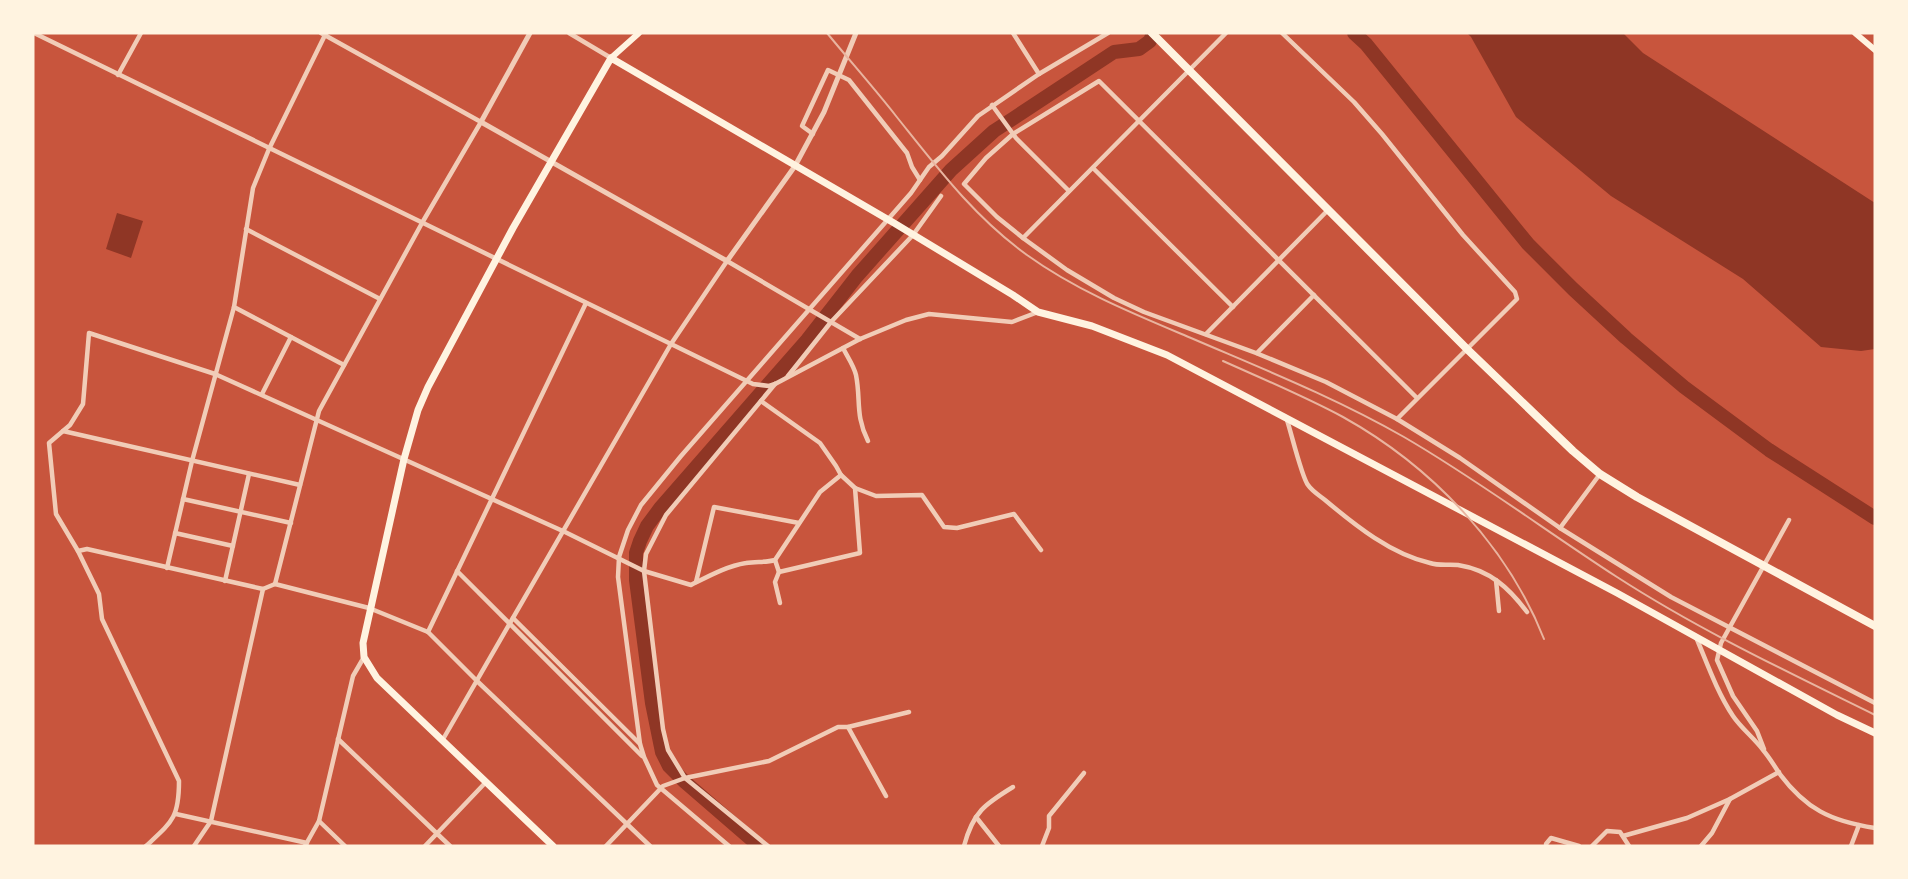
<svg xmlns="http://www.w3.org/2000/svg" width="1908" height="879" viewBox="0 0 1908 879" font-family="'Exo 2',sans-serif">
	<rect width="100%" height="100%" fill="#c8553d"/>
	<g fill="#8f3625">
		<path d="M1467,33h156l20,20 232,150v146l-14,2 -40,-4 -78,-68 -132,-83 -95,-79 -45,-80z"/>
		<path d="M117,213l26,8 -12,37 -25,-9z"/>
	</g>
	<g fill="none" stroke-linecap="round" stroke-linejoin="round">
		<g stroke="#8f3625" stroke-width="14">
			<path d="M1354,33l12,11 162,200 45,45 53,49 58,49 85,63 106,68"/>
			<path d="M759,846l-74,-64 -16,-16 -7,-14 -10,-49 -16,-123v-27l4,-12 7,-15 14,-19 146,-167 50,-64 94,-106 43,-39 20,-13 100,-66 25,-3 11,-8 3,-8"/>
		</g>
		<g stroke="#f1ccb7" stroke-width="4.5">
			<path d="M34,33l719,351 16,2 6,-2 85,-45 46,-19 23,-6 83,8 26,-10"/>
			<path d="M569,33l42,25"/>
			<path d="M1013,33l26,41"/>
			<path d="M1282,33l72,69 28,32 81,101 52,57 2,7 -120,120"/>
			<path d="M118,75l23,-42"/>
			<path d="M992,105l24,33 53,53"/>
			<path d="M813,134l-11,-8 26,-56 21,10 58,73 5,14 8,13"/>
			<path d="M1093,168l140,139"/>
			<path d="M246,229l134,70"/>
			<path d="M1023,238l203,-205"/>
			<path d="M234,307l110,58"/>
			<path d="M1206,334l123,-125"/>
			<path d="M843,348c4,8 11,18 13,27 5,25 -1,40 12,66"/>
			<path d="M1257,353l57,-58"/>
			<path d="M788,376l43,-54 82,-87 28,-39"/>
			<path d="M262,394l29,-57"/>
			<path d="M1417,398l-318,-317 -86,53 -27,24 -22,26 33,33 26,21 44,32 47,28 30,14 112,41 70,29 71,37 63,39 100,70 111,69 204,106"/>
			<path d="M1287,420c4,12 15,58 21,65 4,6 12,11 17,15 31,26 66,54 105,63 9,3 19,1 28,2 32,5 51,23 69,47"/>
			<path d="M63,431l237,54"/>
			<path d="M855,488l21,8 46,-1 22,32 13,1 57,-14 27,36"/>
			<path d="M183,499l108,24"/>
			<path d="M1560,528l40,-54"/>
			<path d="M175,533l58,13"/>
			<path d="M78,551l9,-2 176,40 12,-5 94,24 59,24 49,49 173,165"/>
			<path d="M775,560l4,12 81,-19 -5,-65 -14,-13"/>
			<path d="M167,568l25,-107 42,-154 19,-119 16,-39 57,-116"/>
			<path d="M457,571l185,185"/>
			<path d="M779,572l-4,10 5,21"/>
			<path d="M1496,580l3,31"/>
			<path d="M225,581l24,-107"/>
			<path d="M696,582l18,-75 85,16"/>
			<path d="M275,584l44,-173 103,-188 59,-101 -160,-89"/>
			<path d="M513,618l127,126"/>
			<path d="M428,632l158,-329"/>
			<path d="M1696,637c11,26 21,55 37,79 8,12 21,22 30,34 6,7 11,15 16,23 27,36 51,48 96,55"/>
			<path d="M848,727l38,69"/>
			<path d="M338,739l112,107"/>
			<path d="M442,741l229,-397 56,-83 133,78"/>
			<path d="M1764,749l-7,-18 -24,-35 -16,-36 4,-17 68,-123"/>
			<path d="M176,814l131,29"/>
			<path d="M976,817l23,29"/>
			<path d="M319,821l26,25"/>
			<path d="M1623,836l64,-18 43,-19 49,-27"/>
			<path d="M1546,844l5,-6 28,8"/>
			<path d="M146,846c26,-24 33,-28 33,-65l-77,-162 -3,-25 -21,-43 -22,-37 -7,-71 21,-18 13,-21 6,-71 126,41 350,158 79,39 47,14c18,-9 36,-19 55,-22 10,-2 19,0 29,-3l45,-68 21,-17 -5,-9 -16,-23 -59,-42"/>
			<path d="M194,846l17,-25 52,-232"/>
			<path d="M305,846l14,-25 34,-145 11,-19"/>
			<path d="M425,846l61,-64"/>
			<path d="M606,846l57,-60 22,-8 84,-17 69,-34h10l61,-15"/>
			<path d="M729,846l-72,-61 -13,-28 -4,-13 -22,-167 1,-20 9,-27 13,-25 40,-49 230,-263 18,-26 13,-11 36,-40 61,-42 69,-41"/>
			<path d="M768,846l-83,-68 -17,-28 -5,-21 -19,-158 2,-17 20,-39 109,-131"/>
			<path d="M964,846c9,-34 21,-42 49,-59"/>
			<path d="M1042,846l7,-18v-12l35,-43"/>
			<path d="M1592,846l15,-15 13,1 9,14"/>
			<path d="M1701,846l11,-13 18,-34"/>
			<path d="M1851,846l8,-21"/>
		</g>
		<path stroke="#f1ccb7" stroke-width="5" d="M530,33l-49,89 246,139 68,-95 29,-54 32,-79"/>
		<g stroke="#fff3e0" stroke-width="6">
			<path d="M1855,33l20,17"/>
			<path d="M611,58l28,-25"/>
		</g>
		<path stroke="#fff3e0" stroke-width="7" d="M553,846l-176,-168 -13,-21 -1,-14 41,-184 14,-49 10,-23 85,-159 98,-170 283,165 119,72 25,17 54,14 75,29 450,238 220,122 38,18"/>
		<path stroke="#fff3e0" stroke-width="8" d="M1152,33l316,317 105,101 27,23 37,23 238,129"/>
		<g stroke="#e9b49f" stroke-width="2">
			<path d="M827,33c23,28 47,55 69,83 40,50 78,101 131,139 50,36 107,59 164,83 72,31 145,60 213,99 74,43 142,94 213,140 82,53 171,95 258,138"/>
			<path d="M1223,361c40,18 81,35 120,56 88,49 164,128 201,222"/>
		</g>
	</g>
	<rect width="1908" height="879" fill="none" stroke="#fff3e0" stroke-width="69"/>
</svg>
